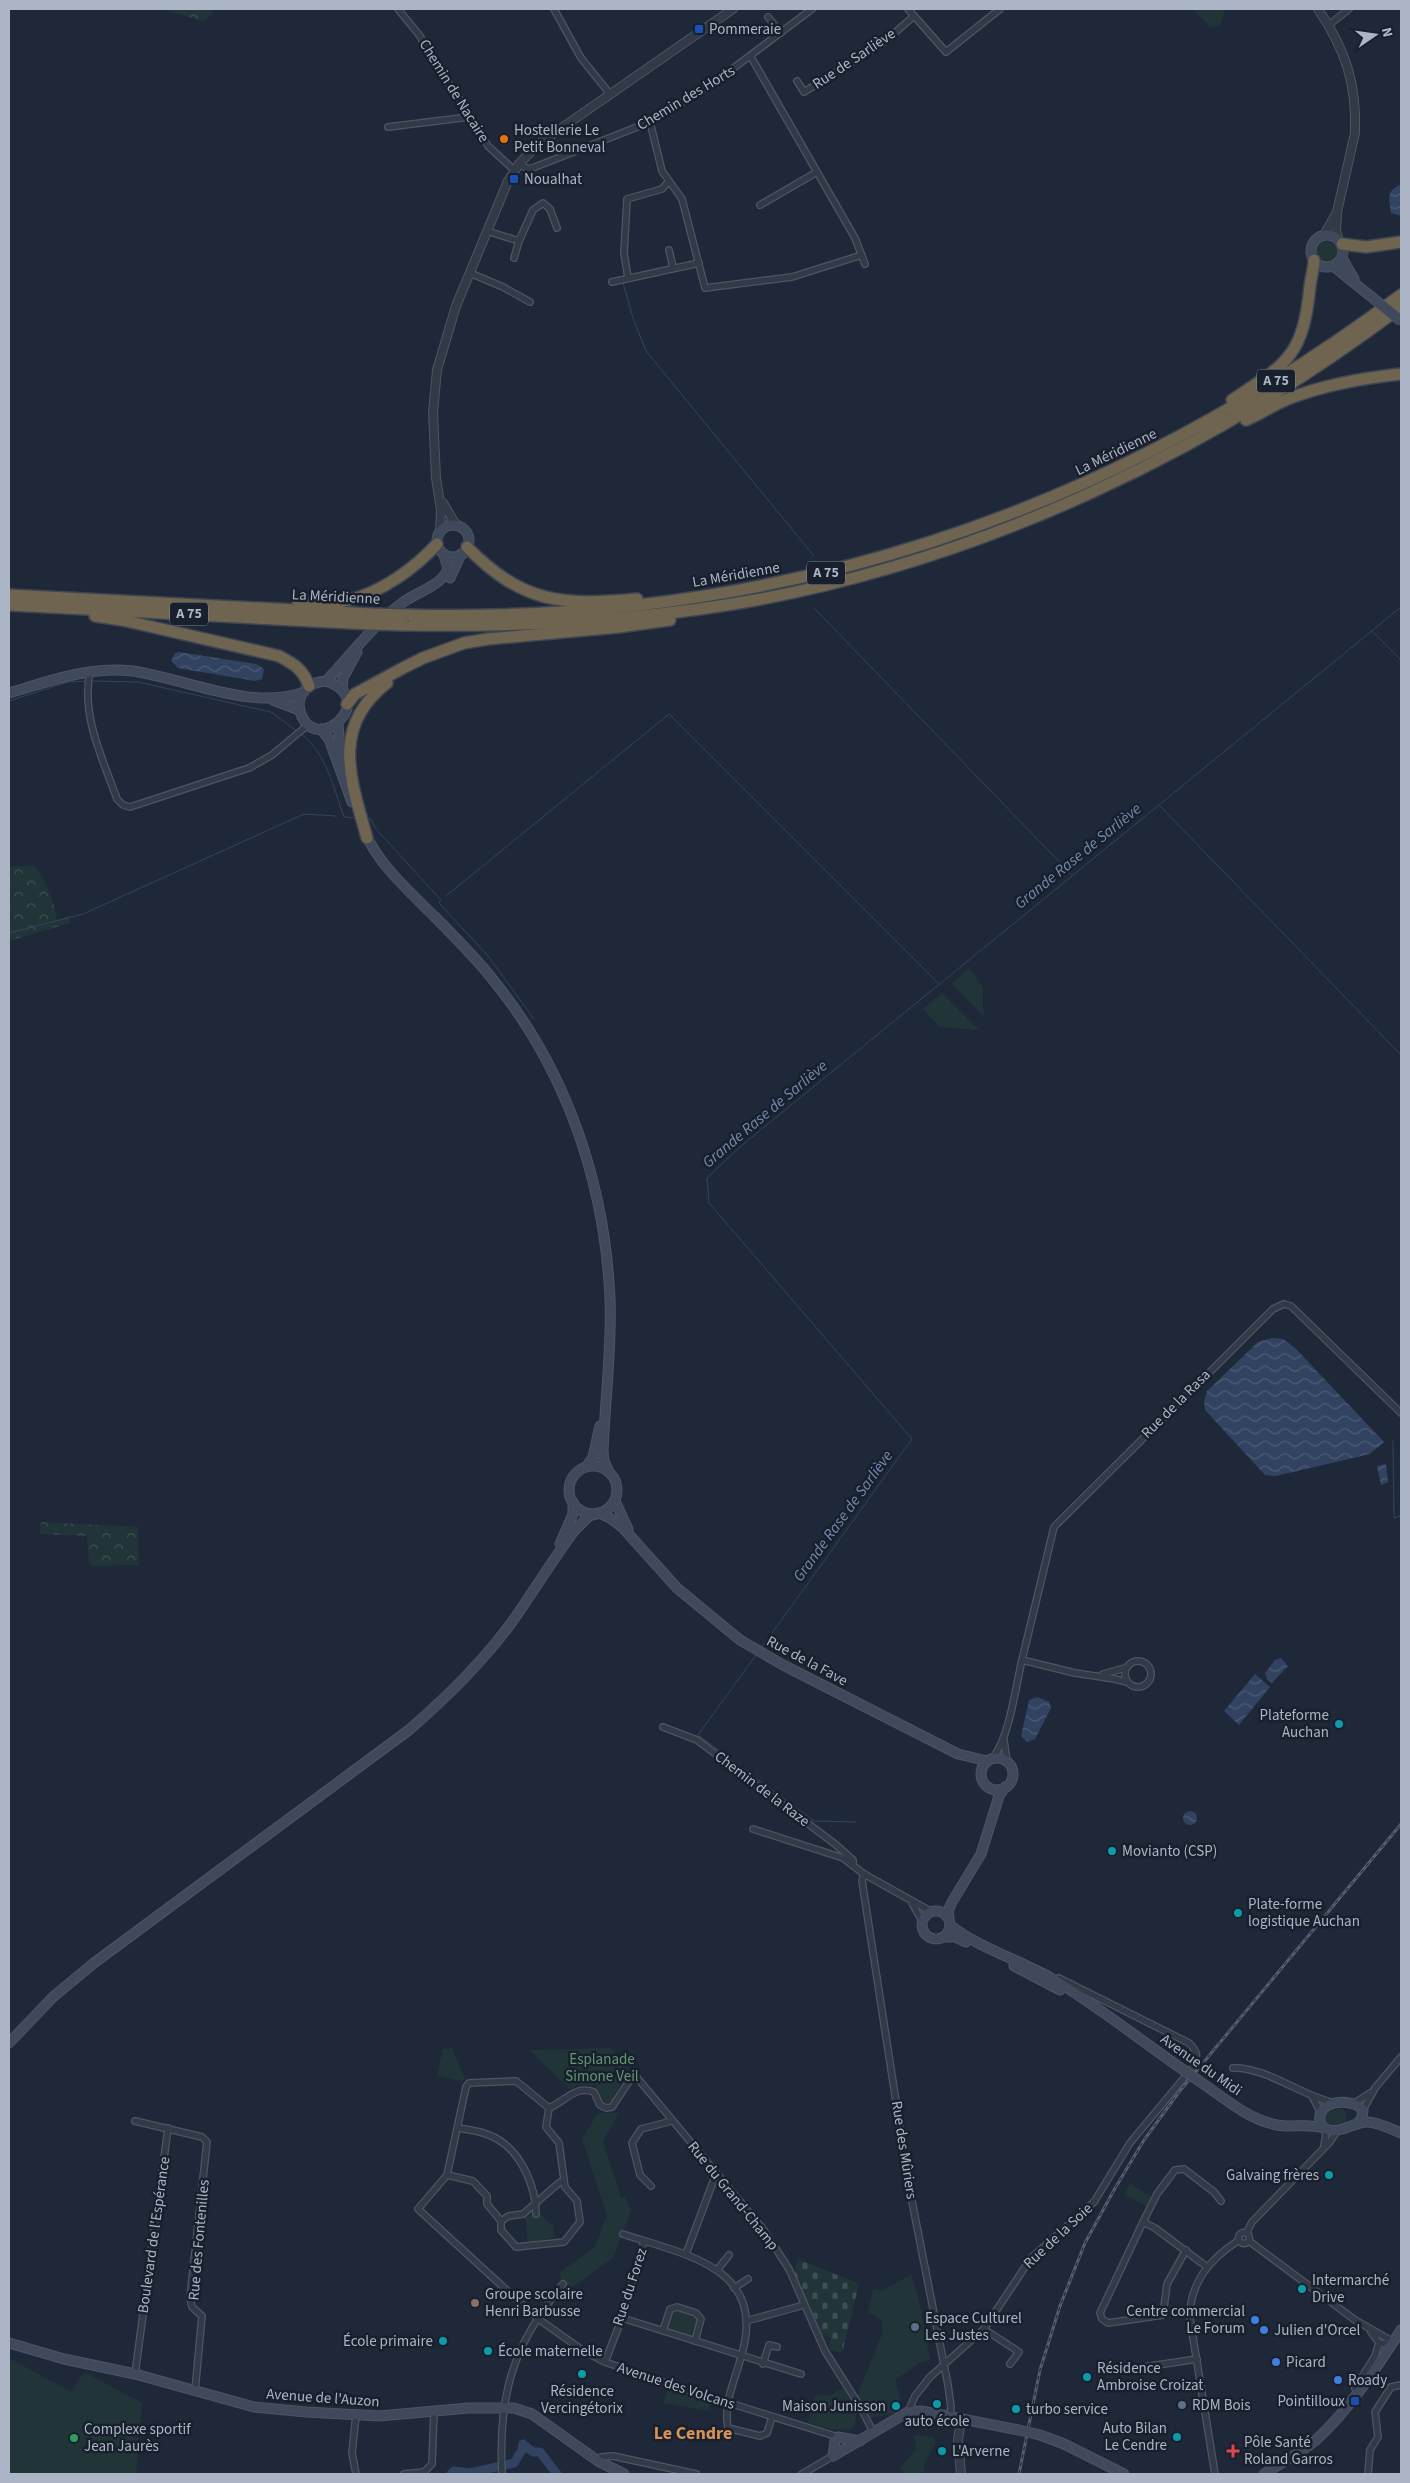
<svg xmlns="http://www.w3.org/2000/svg" width="1410" height="2483" viewBox="0 0 1410 2483" font-family="'Source Sans 3',sans-serif">
	<defs>
		<pattern id="forest-crowns" width="20" height="18" patternUnits="userSpaceOnUse" patternTransform="scale(1.25)"><rect width="20" height="18" fill="#213539"/><path d="M2 6a3 3 0 1 1 6 0M12 15a3 3 0 1 1 6 0" fill="none" stroke="#3f5054"/></pattern>
		<pattern id="cemetery-stones" width="16" height="16" patternUnits="userSpaceOnUse" patternTransform="scale(1.25)"><rect width="16" height="16" fill="#213539"/><path d="M2 7V4a2 2 0 0 1 4 0v3zM10 15v-3a2 2 0 0 1 4 0v3z" fill="#3f5054"/></pattern>
		<pattern id="water-waves" width="16" height="10" patternUnits="userSpaceOnUse" patternTransform="scale(1.25)"><rect width="16" height="10" fill="#314360"/><path d="M0 5q4-4 8 0t8 0" fill="none" stroke="#4c5c75"/></pattern>
	</defs>
	<rect width="100%" height="100%" fill="#1f2838"/>
	<g fill="#213539">
		<path d="M1193,9h32l-5,16 -10,2z"/>
		<circle cx="1327" cy="252" r="11"/>
		<path d="M969,968l14,20v23l3,8 -34,-35z"/>
		<path d="M942,993l37,37 -39,-3 -17,-18z"/>
		<path d="M452,2048l13,31 -3,2 -25,-5 6,-27z"/>
		<path d="M611,2048l17,20 -16,33 -7,2 -10,-18h-16l-9,4 -41,-39z"/>
		<path d="M1341,2108l5,5v9l-14,3 -8,-3v-8z"/>
		<path d="M598,2113h21l-16,28 18,57 4,-1 6,13 -18,48 -44,31 -6,-5 -4,-11 36,-26 12,-32 -25,-76z"/>
		<path d="M1130,2184l21,12 -5,10 -22,-12z"/>
		<path d="M541,2214l9,10h3l2,14 -27,4 -3,-26z"/>
		<path d="M911,2275l7,20 12,65 -9,2 -26,18 7,28 -2,4 -30,6 -13,-22 26,-64 -2,-12 -13,-8 5,-22 2,-1 6,2z"/>
		<path d="M677,2307l19,6 5,6 -6,22 -32,-10 7,-22z"/>
		<path d="M9,2358l62,34 13,-20 58,31 -6,70 18,1h-145z"/>
		<path d="M843,2388l14,24 -3,14 -5,4 -18,-1 -23,-6 8,-29 13,2z"/>
		<path d="M668,2389l43,13 -3,9 -45,-8z"/>
		<path d="M914,2435l19,2 3,6 -13,23 2,3 -5,5h-14l-6,-6 16,-19z"/>
	</g>
	<g fill="url(#forest-crowns)">
		<path d="M162,9h48l3,5 -10,7z"/>
		<path d="M33,865c13,14 21,36 24,55l13,-4v7l-61,18v-74z"/>
		<path d="M41,1522l97,5 1,38 -48,1 -2,-4 -2,-26 -47,-2z"/>
	</g>
	<path fill="url(#cemetery-stones)" d="M798,2259l61,25 -17,69 -12,-3 -2,-3 3,-9 -8,-3 -29,-63z"/>
	<g fill="url(#water-waves)">
		<path d="M1401,184v32l-10,-3c-2,-17 -5,-21 10,-29z"/>
		<path d="M179,652l77,12 8,5 -2,10 -7,2 -77,-13 -7,-7 4,-8z"/>
		<path d="M1272,1338l11,1 13,10 88,93 -14,12 -94,22 -11,-1 -60,-65 -1,-9 3,-10 51,-49z"/>
		<path d="M1386,1464l2,18 -7,3 -4,-19z"/>
		<path d="M1281,1658l7,8 -16,17 -5,-4 -2,-6 10,-13z"/>
		<path d="M1255,1674l15,13 -31,38 -15,-14z"/>
		<path d="M1037,1697l12,5 2,6 -16,31 -8,3 -6,-6 8,-36z"/>
		<circle cx="1190" cy="1818" r="7"/>
	</g>
	<g fill="none" stroke-linecap="round" stroke-linejoin="round">
		<g stroke="#314360" stroke-width="1">
			<path d="M623,283l10,35 13,33 168,205"/>
			<path d="M1401,607l-242,198 242,250"/>
			<path d="M814,608l258,267"/>
			<path d="M1372,631l29,29"/>
			<path d="M92,681l46,1 133,30 27,20"/>
			<path d="M9,701l59,-19 20,-1"/>
			<path d="M301,734c26,20 32,53 43,83l12,1"/>
			<path d="M366,819h5l4,9 66,72"/>
			<path d="M446,896l223,-182 270,270"/>
			<path d="M440,901l-1,2 49,53 46,63"/>
			<path d="M9,933l74,-19 221,-100 32,2"/>
			<path d="M1393,1441l1,77 7,-2"/>
			<path d="M762,1647l150,-208 -203,-236 -2,-25 34,-32 418,-341"/>
			<path d="M756,1655l-58,80 116,86 42,1"/>
		</g>
		<path stroke="#314360" stroke-width="9" d="M451,2474l3,-3 16,2 44,-10 8,-13 1,-6 10,8h7l17,22"/>
		<defs>
			<g id="minor">
				<path d="M398,9l22,27 11,23 28,39 29,48 26,24"/>
				<path d="M554,9l27,49 29,36"/>
				<path d="M908,9l38,43 54,-43"/>
				<path d="M768,17l13,16"/>
				<path d="M1329,25l20,-16"/>
				<path d="M751,57l104,181 10,26"/>
				<path d="M797,81l7,11 79,-49 31,-27"/>
				<path d="M650,122l12,49 20,28 23,89 87,-11 70,-22"/>
				<path d="M388,127l81,-10"/>
				<path d="M519,164l9,5 7,-2 115,-45 65,-40 97,-73"/>
				<path d="M760,205l57,-33"/>
				<path d="M487,231l32,10 14,-31 10,-7 7,6 7,19"/>
				<path d="M669,250l4,17"/>
				<path d="M514,258l5,-17"/>
				<path d="M470,273l33,14 27,15"/>
				<path d="M628,278l-4,-25 3,-54 35,-10 7,-8"/>
				<path d="M612,282l87,-19"/>
				<path d="M90,671c-9,45 12,86 27,128l6,6 7,2 119,-39 23,-13 37,-31"/>
				<path d="M1022,1660l32,-133 219,-218 11,-5 7,2 110,107"/>
				<circle cx="1138" cy="1674" r="13"/>
				<path d="M1103,1674l22,-6"/>
				<path d="M663,1727l34,13 138,104 18,16v3"/>
				<path d="M1004,1740l3,21"/>
				<path d="M993,1758c17,-23 22,-69 29,-98l53,13 40,6 12,3"/>
				<path d="M753,1829l90,29 21,16 68,38"/>
				<path d="M864,1874l-2,7 47,305 39,199 3,22 -1,11"/>
				<path d="M912,1903l10,18"/>
				<path d="M1233,2068c34,-1 68,28 102,35"/>
				<path d="M1312,2096l8,15"/>
				<path d="M1353,2104l17,-11"/>
				<path d="M1363,2110l12,-22 26,-31"/>
				<path d="M135,2121l67,16 5,5 -17,156 2,9 10,9 -7,75"/>
				<path d="M458,2128c14,2 28,4 41,12 23,14 37,48 37,74"/>
				<path d="M1323,2128l3,6 -2,12"/>
				<path d="M447,2175l26,6 14,15v8l14,17v9l15,17 48,-5 16,-20 -3,-21 -12,-14 -6,-44 -13,-16 3,-19"/>
				<path d="M651,2186l-11,-11 -8,-32 9,-14 31,-8"/>
				<path d="M501,2221l8,-5 14,-2 37,-32h4"/>
				<path d="M1143,2222l-43,91 2,6 6,4 55,-8 4,-31 19,-34"/>
				<path d="M1247,2232l5,-10 77,-79 9,-13"/>
				<circle cx="1244" cy="2238" r="5.5"/>
				<path d="M623,2234c62,21 146,33 118,123 -6,23 -18,47 -13,71l32,8 7,-3 5,-16"/>
				<path d="M1249,2241l106,79 35,20v5"/>
				<path d="M686,2254l30,-80"/>
				<path d="M1207,2267l-52,-39 -12,-6 14,-28 18,-24 9,-1 30,23 7,9"/>
				<path d="M718,2269l11,-14"/>
				<path d="M734,2288l14,-9"/>
				<path d="M622,2318l179,56"/>
				<path d="M746,2321l58,-16"/>
				<path d="M984,2329l35,23 -9,12"/>
				<path d="M663,2331l7,-22 7,-2 19,6 5,6 -6,22"/>
				<path d="M1371,2332l8,11 8,1 6,-2"/>
				<path d="M605,2362l17,-44 22,-77"/>
				<path d="M763,2364l6,-19 8,2"/>
				<path d="M1131,2369l66,-10"/>
				<path d="M135,2374l33,-246"/>
				<path d="M1355,2388l20,-32 4,-13"/>
				<path d="M908,2412l7,-16 15,-19 54,-48 47,-71 63,-56 36,-59 63,-76c5,-11 5,-15 -4,-24l-130,-65"/>
				<path d="M838,2437l-163,-51 -70,-24 -20,-10 -48,-34 -119,-109 29,-34 19,-88 3,-4 47,-2 33,27c17,-7 26,-23 45,-16l6,13 6,3 6,-1 22,-33 129,155 26,40 36,82 36,57 12,24"/>
				<path d="M598,2461l3,-4 12,-1 83,18"/>
				<path d="M356,2474l-4,-21 4,-38"/>
				<path d="M404,2474l20,-2 8,-8 2,-52"/>
				<path d="M502,2474c-3,-63 5,-114 43,-166 6,-8 11,-17 18,-24"/>
				<path d="M802,2474l31,-18"/>
				<path d="M1215,2474l-25,-155c-1,-36 20,-60 49,-79"/>
				<path d="M1368,2474l2,-24 8,-13 -3,-25 16,-25 10,-2"/>
			</g>
			<g id="tertiary">
				<path d="M1318,9c27,40 39,74 37,124l-18,79 -13,23"/>
				<path d="M1337,216l-1,15 3,9"/>
				<path d="M443,503l13,22"/>
				<path d="M440,532l1,-22 -5,-32 -3,-66 4,-42 19,-64 52,-125 11,-17 18,-19 196,-136"/>
				<path d="M961,2474l-3,-34 3,-20"/>
			</g>
			<g id="secondary">
				<circle cx="1327" cy="251" r="16"/>
				<path d="M1342,258l12,21"/>
				<path d="M1333,266l35,28"/>
				<circle cx="453" cy="541" r="16"/>
				<path d="M450,578l11,-24"/>
				<path d="M326,681c56,19 -13,78 -26,30 -5,-18 11,-29 26,-30 26,-27 48,-58 79,-80 14,-10 36,-15 43,-32l-4,-15"/>
				<path d="M342,690l1,-12 14,-26"/>
				<path d="M9,693c41,-12 80,-27 124,-22 53,8 116,39 169,22"/>
				<path d="M273,700l26,10"/>
				<path d="M338,724l3,37"/>
				<path d="M321,729l8,10 23,63"/>
				<path d="M365,833c15,33 44,58 70,84 20,20 41,41 59,64 73,90 111,203 116,318 2,50 -5,101 -7,152l1,10 5,11"/>
				<path d="M587,1466l6,-9 7,-31"/>
				<circle cx="593" cy="1490" r="24"/>
				<path d="M615,1501l13,28"/>
				<path d="M599,1513l11,5 13,10 54,60 63,52 43,25 175,89 29,7"/>
				<path d="M560,1544l13,-30v-12"/>
				<circle cx="997" cy="1774" r="16"/>
				<circle cx="936" cy="1925" r="14"/>
				<path d="M949,1919l-1,-8 4,-9 29,-48 18,-58 6,-9"/>
				<path d="M950,1925c27,22 69,35 101,53 46,27 90,63 134,93"/>
				<path d="M944,1937h11l11,5"/>
				<path d="M1014,1966l46,24"/>
				<path d="M9,2043l44,-46 41,-34 315,-233c38,-33 73,-67 103,-108 21,-30 40,-61 62,-91l15,-15 8,-2"/>
				<path d="M1199,2081c24,16 48,38 78,44 15,3 31,-2 46,3"/>
				<path d="M1358,2123l4,-5 1,-8c-12,-14 -51,-9 -42,15 11,14 32,-3 46,-3 12,0 23,7 34,11"/>
				<path d="M9,2343l55,16 71,15 119,33 52,5 74,4 88,-8h46l18,6 66,47 26,13"/>
				<path d="M1040,2435l24,9 60,30"/>
				<path d="M833,2456l75,-44 13,-1 98,19"/>
				<path d="M833,2456l2,-15 3,-4 22,4"/>
				<path d="M1264,2474c17,-11 36,-21 52,-34 34,-31 60,-72 85,-110"/>
			</g>
			<g id="motorway">
				<path d="M1342,244l24,3 35,-5"/>
				<path d="M1232,400c56,-37 71,-44 78,-114 1,-9 4,-17 4,-26"/>
				<path d="M1246,420c14,-6 27,-15 42,-21 35,-14 75,-21 113,-25"/>
				<path d="M467,547c55,56 94,59 170,52"/>
				<path d="M9,595l363,19"/>
				<path d="M298,603c16,0 35,1 51,-3 33,-8 66,-32 88,-56"/>
				<path d="M9,605l360,19"/>
				<path d="M409,615c370,9 696,-99 992,-320"/>
				<path d="M95,616l27,4 157,36c15,8 24,13 30,30"/>
				<path d="M404,625c118,2 236,-4 352,-25 235,-44 455,-150 645,-293"/>
				<path d="M347,704l8,-10 48,-26 20,-10 41,-15 24,-4 131,-12 51,-7"/>
				<path d="M367,838c-16,-58 -37,-111 20,-155"/>
			</g>
		</defs>
		<use href="#minor" stroke="#4d5563" stroke-width="8"/>
		<use href="#tertiary" stroke="#4d5563" stroke-width="10"/>
		<use href="#secondary" stroke="#4d5563" stroke-width="11"/>
		<use href="#motorway" stroke="#3d4553" stroke-width="14"/>
		<use href="#minor" stroke="#323a48" stroke-width="5.5"/>
		<use href="#tertiary" stroke="#323a48" stroke-width="8"/>
		<use href="#secondary" stroke="#40495b" stroke-width="9"/>
		<use href="#motorway" stroke="#6f644f" stroke-width="11"/>
		<defs>
			<path id="rail" d="M1019,2474l21,-104 20,-64 25,-63 29,-53 30,-50 35,-48 222,-268"/>
		</defs>
		<use href="#rail" stroke="#545e70" stroke-width="3"/>
		<use href="#rail" stroke="#18202d" stroke-width="1" stroke-dasharray="4" stroke-linecap="butt"/>
		<defs>
			<g id="secondary-bridge">
				<path d="M1368,294l33,27"/>
				<path d="M1185,2071l14,10"/>
				<path d="M1019,2430l21,5"/>
			</g>
			<g id="motorway-bridge">
				<path d="M372,614l37,1"/>
				<path d="M369,624l35,1"/>
			</g>
		</defs>
		<use href="#secondary-bridge" stroke="#4d5563" stroke-width="11" stroke-linecap="butt"/>
		<use href="#motorway-bridge" stroke="#3d4553" stroke-width="14" stroke-linecap="butt"/>
		<use href="#secondary-bridge" stroke="#40495b" stroke-width="9"/>
		<use href="#motorway-bridge" stroke="#6f644f" stroke-width="11"/>
	</g>
	<g fill="#1a4fb4" stroke="#18202d" stroke-width="2">
		<rect x="694" y="24" width="10" height="10" rx="2.5"/>
		<rect x="509" y="174" width="10" height="10" rx="2.5"/>
		<rect x="1350" y="2396" width="10" height="10" rx="2.5"/>
	</g>
	<circle fill="#e8710a" stroke="#18202d" stroke-width="2" cx="504" cy="139" r="5"/>
	<g fill="#0f9aa8" stroke="#18202d" stroke-width="2">
		<circle cx="1339" cy="1724" r="5"/>
		<circle cx="1112" cy="1851" r="5"/>
		<circle cx="1238" cy="1913" r="5"/>
		<circle cx="1329" cy="2175" r="5"/>
		<circle cx="1302" cy="2289" r="5"/>
		<circle cx="443" cy="2341" r="5"/>
		<circle cx="488" cy="2351" r="5"/>
		<circle cx="582" cy="2374" r="5"/>
		<circle cx="1087" cy="2377" r="5"/>
		<circle cx="937" cy="2404" r="5"/>
		<circle cx="896" cy="2406" r="5"/>
		<circle cx="1016" cy="2409" r="5"/>
		<circle cx="1177" cy="2437" r="5"/>
		<circle cx="942" cy="2451" r="5"/>
	</g>
	<circle fill="#8d6e63" stroke="#18202d" stroke-width="2" cx="475" cy="2303" r="5"/>
	<g fill="#3f7fe0" stroke="#18202d" stroke-width="2">
		<circle cx="1255" cy="2320" r="5"/>
		<circle cx="1264" cy="2330" r="5"/>
		<circle cx="1276" cy="2362" r="5"/>
		<circle cx="1338" cy="2380" r="5"/>
	</g>
	<g fill="#5c6f8a" stroke="#18202d" stroke-width="2">
		<circle cx="915" cy="2327" r="5"/>
		<circle cx="1182" cy="2405" r="5"/>
	</g>
	<circle fill="#2e9e5b" stroke="#18202d" stroke-width="2" cx="74" cy="2438" r="5"/>
	<path fill="#e0444e" stroke="#18202d" stroke-width="2" d="M1230.5 2443.5h5v5h5v5h-5v5h-5v-5h-5v-5h5z"/>
	<g text-anchor="middle" dominant-baseline="central" stroke-width="5" stroke-linejoin="round" paint-order="stroke">
		<g fill="#18202d" stroke="#808897" stroke-width="1">
			<rect x="1257" y="369.5" width="38" height="23" rx="4"/>
			<rect x="807" y="561.5" width="38" height="23" rx="4"/>
			<rect x="170" y="602.5" width="38" height="23" rx="4"/>
		</g>
		<g font-size="14" font-weight="bold" fill="#acb5c5">
			<text x="1276" y="381">A 75</text>
			<text x="826" y="573">A 75</text>
			<text x="189" y="614">A 75</text>
		</g>
		<g font-size="15" fill="#acb5c5" stroke="#18202d" text-anchor="start">
			<text x="709" y="29">Pommeraie</text>
			<text x="514" y="130">Hostellerie Le<tspan x="514" dy="17">Petit Bonneval</tspan></text>
			<text x="524" y="179">Noualhat</text>
			<text x="1329" y="1715" text-anchor="end">Plateforme<tspan x="1329" dy="17">Auchan</tspan></text>
			<text x="1122" y="1851">Movianto (CSP)</text>
			<text x="1248" y="1904">Plate-forme<tspan x="1248" dy="17">logistique Auchan</tspan></text>
			<text x="1319" y="2175" text-anchor="end">Galvaing frères</text>
			<text x="1312" y="2280">Intermarché<tspan x="1312" dy="17">Drive</tspan></text>
			<text x="485" y="2294">Groupe scolaire<tspan x="485" dy="17">Henri Barbusse</tspan></text>
			<text x="1245" y="2311" text-anchor="end">Centre commercial<tspan x="1245" dy="17">Le Forum</tspan></text>
			<text x="925" y="2318">Espace Culturel<tspan x="925" dy="17">Les Justes</tspan></text>
			<text x="1274" y="2330">Julien d'Orcel</text>
			<text x="433" y="2341" text-anchor="end">École primaire</text>
			<text x="498" y="2351">École maternelle</text>
			<text x="1286" y="2362">Picard</text>
			<text x="1097" y="2368">Résidence<tspan x="1097" dy="17">Ambroise Croizat</tspan></text>
			<text x="1348" y="2380">Roady</text>
			<text x="582" y="2391" text-anchor="middle">Résidence<tspan x="582" dy="17">Vercingétorix</tspan></text>
			<text x="1345" y="2401" text-anchor="end">Pointilloux</text>
			<text x="1192" y="2405">RDM Bois</text>
			<text x="886" y="2406" text-anchor="end">Maison Junisson</text>
			<text x="1026" y="2409">turbo service</text>
			<text x="937" y="2421" text-anchor="middle">auto école</text>
			<text x="1167" y="2428" text-anchor="end">Auto Bilan<tspan x="1167" dy="17">Le Cendre</tspan></text>
			<text x="84" y="2429">Complexe sportif<tspan x="84" dy="17">Jean Jaurès</tspan></text>
			<text x="1244" y="2442">Pôle Santé<tspan x="1244" dy="17">Roland Garros</tspan></text>
			<text x="952" y="2451">L'Arverne</text>
		</g>
		<g font-size="15" fill="#acb5c5" stroke="#18202d">
			<text transform="translate(854 59) rotate(-34)">Rue de Sarliève</text>
			<text transform="translate(454 91) rotate(58)">Chemin de Nacaire</text>
			<text transform="translate(686 98) rotate(-31)">Chemin des Horts</text>
			<text transform="translate(1116 452) rotate(-26)">La Méridienne</text>
			<text transform="translate(736 575) rotate(-10)">La Méridienne</text>
			<text transform="translate(336 597) rotate(3)">La Méridienne</text>
			<text transform="translate(1176 1404) rotate(-45)">Rue de la Rasa</text>
			<text transform="translate(807 1661) rotate(28)">Rue de la Fave</text>
			<text transform="translate(762 1789) rotate(37)">Chemin de la Raze</text>
			<text transform="translate(1201 2065) rotate(35)">Avenue du Midi</text>
			<text transform="translate(904 2150) rotate(81)">Rue des Mûriers</text>
			<text transform="translate(733 2196) rotate(51)">Rue du Grand-Champ</text>
			<text transform="translate(154 2235) rotate(-82)">Boulevard de l'Espérance</text>
			<text transform="translate(1058 2236) rotate(-43)">Rue de la Soie</text>
			<text transform="translate(199 2240) rotate(-85)">Rue des Fontenilles</text>
			<text transform="translate(630 2287) rotate(-72)">Rue du Forez</text>
			<text transform="translate(676 2386) rotate(18)">Avenue des Volcans</text>
			<text transform="translate(323 2398) rotate(4)">Avenue de l'Auzon</text>
		</g>
		<g font-size="15" fill="#639671" stroke="#18202d">
			<text x="602" y="2059">Esplanade<tspan x="602" dy="17">Simone Veil</tspan></text>
		</g>
		<g font-size="16" font-style="italic" fill="#738ab0" stroke="#18202d">
			<text transform="translate(1078 856) rotate(-39)">Grande Rase de Sarliève</text>
			<text transform="translate(765 1114) rotate(-40)">Grande Rase de Sarliève</text>
			<text transform="translate(843 1516) rotate(-54)">Grande Rase de Sarliève</text>
		</g>
		<g font-size="18" font-weight="bold" fill="#d89354" stroke="#18202d">
			<text x="693" y="2433">Le Cendre</text>
		</g>
	</g>
	<rect width="1410" height="2483" fill="none" stroke="#acb5c5" stroke-width="20"/>
	<g transform="translate(1375 35) rotate(77)" stroke="#18202d" stroke-width="4" paint-order="stroke">
	<path d="M0-4L9 19L0 12L-9 19Z" fill="#acb5c5"/>
	<text y="-8" font-size="14" font-weight="bold" text-anchor="middle" fill="#acb5c5">N</text>
	</g>
</svg>
